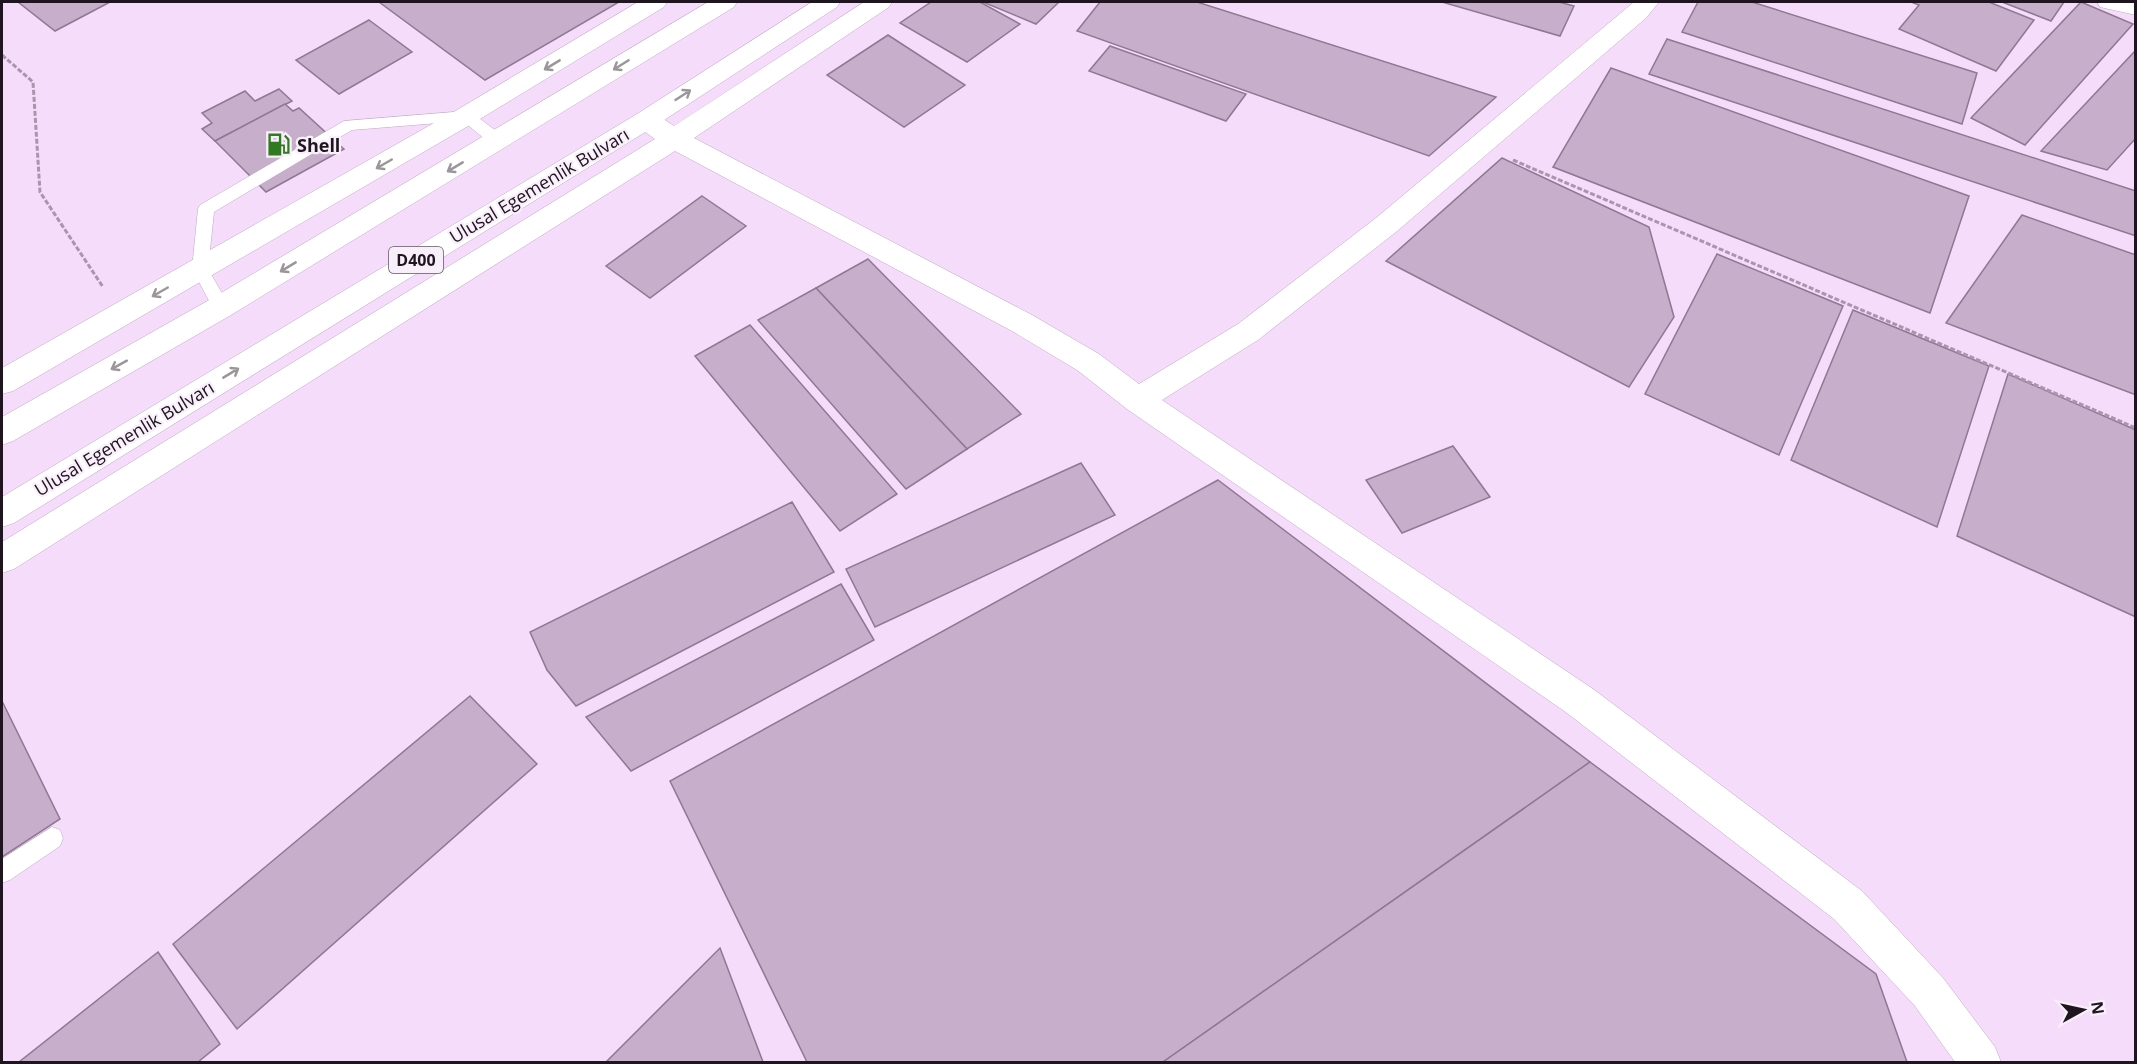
<svg xmlns="http://www.w3.org/2000/svg" width="2137" height="1064" viewBox="0 0 2137 1064" font-family="'Open Sans',sans-serif">
	<rect width="100%" height="100%" fill="#f5dcfa"/>
	<g fill="#c7aecb" stroke="#8f7893" stroke-width="1.5">
		<path d="M18,2h92l-55,29z"/>
		<path d="M379,2h240l-134,78z"/>
		<path d="M931,2h49l40,22 -53,38 -67,-39z"/>
		<path d="M983,2h76l-23,22z"/>
		<path d="M1100,2h97l299,95 -67,59 -352,-125z"/>
		<path d="M1442,2h117l15,4 -14,30z"/>
		<path d="M1698,2h54l225,71 -15,51 -280,-92z"/>
		<path d="M1911,2h78l45,18 -38,51 -97,-42 20,-24z"/>
		<path d="M2002,2h62l-13,19z"/>
		<path d="M2081,2l52,22 -108,121 -54,-27z"/>
		<path d="M369,20l43,32 -73,42 -43,-34z"/>
		<path d="M888,35l77,50 -61,42 -77,-52z"/>
		<path d="M1667,39l469,152v45l-487,-162z"/>
		<path d="M1110,46l136,48 -20,27 -137,-50z"/>
		<path d="M2136,50v88l-29,32 -66,-19z"/>
		<path d="M1611,68l358,128 -39,117 -377,-146z"/>
		<path d="M279,89l13,12 -77,40 -13,-12 10,-6 -10,-10 43,-22 10,10z"/>
		<path d="M285,104l8,7 6,-3 45,41 -78,43 -51,-51z"/>
		<path d="M1502,158l147,69 25,90 -45,70 -243,-126z"/>
		<path d="M702,196l44,30 -96,72 -44,-32z"/>
		<path d="M2022,215l114,40v140l-190,-72z"/>
		<path d="M1717,254l126,52 -64,149 -134,-61z"/>
		<path d="M868,259l153,155 -54,35 -151,-161z"/>
		<path d="M816,288l151,161 -61,40 -148,-169z"/>
		<path d="M1853,310l136,56 -52,161 -146,-67z"/>
		<path d="M750,325l147,169 -57,37 -145,-175z"/>
		<path d="M2008,374l128,56v187l-179,-81z"/>
		<path d="M1453,446l37,51 -88,36 -36,-53z"/>
		<path d="M1081,463l34,52 -240,112 -29,-58z"/>
		<path d="M1218,480l372,282 -427,300h-356l-137,-281z"/>
		<path d="M792,502l42,70 -258,134 -29,-36 -17,-38z"/>
		<path d="M841,584l33,56 -243,131 -45,-54z"/>
		<path d="M470,696l67,68 -300,265 -64,-85z"/>
		<path d="M2,701l58,118 -58,38z"/>
		<path d="M1590,762l286,212 31,88h-744z"/>
		<path d="M720,948l43,114h-157z"/>
		<path d="M158,952l62,92 -22,18h-179z"/>
	</g>
	<g fill="none" stroke-linecap="round" stroke-linejoin="round">
		<defs>
			<g id="service">
				<path d="M466,111l5,1 33,25 2,4 -2,4h-12l-29,-24 -111,9 -138,82 -6,57 22,38 -3,5 -6,2 -6,-2 -23,-43 6,-60 2,-4 144,-84z"/>
				<path d="M52,827l8,3 3,8 -3,8 -50,34 -8,3v-24z"/>
			</g>
			<g id="minor">
				<path d="M638,2h29l-3,5 -189,115 -462,269 -11,3v-26l455,-258z"/>
				<path d="M864,2h28l-3,5 -195,131 338,177 67,39 40,30 99,-60 138,-106 258,-216h25l-13,16 -250,214 -138,108 -96,60 431,289 269,202 81,87 52,69 6,15h-46l-40,-56 -81,-87 -267,-206 -440,-304 -50,-39 -65,-39 -337,-180 -661,418 -12,4v-31l653,-403 -18,-13 -4,-6 4,-6c15,-5 24,4 37,12z"/>
				<path d="M2097,2h39v13l-36,-8z"/>
			</g>
			<g id="trunk">
				<path d="M708,2h29l-3,5 -503,308 -218,126 -11,4v-28l209,-118z"/>
				<path d="M812,2h28l-3,5 -182,119 -641,397 -12,4v-30l635,-383z"/>
			</g>
		</defs>
		<use href="#service" stroke="#c0a7c4" stroke-width="1"/>
		<use href="#minor" stroke="#c0a7c4" stroke-width="1"/>
		<use href="#trunk" stroke="#c0a7c4" stroke-width="1"/>
		<g stroke="#a996ad" stroke-width="3" stroke-dasharray="5 2" stroke-linecap="butt">
			<path d="M2,55l31,27 7,110 63,95"/>
			<path d="M1513,160l623,268"/>
		</g>
		<use href="#service" fill="#fff" fill-rule="evenodd"/>
		<use href="#minor" fill="#fff" fill-rule="evenodd"/>
		<use href="#trunk" fill="#fff" fill-rule="evenodd"/>
	</g>
	<defs><path id="oneway-shaft" d="M-6 0H5M1.5-3L5.5 0L1.5 3" fill="none" stroke-width="1.6" stroke-linecap="round" stroke-linejoin="round" transform="scale(1.5)"/></defs>
	<g stroke="#9a969a">
		<use href="#oneway-shaft" transform="translate(552 65) rotate(149)"/>
		<use href="#oneway-shaft" transform="translate(621 65) rotate(148)"/>
		<use href="#oneway-shaft" transform="translate(683 95) rotate(-33)"/>
		<use href="#oneway-shaft" transform="translate(384 164) rotate(150)"/>
		<use href="#oneway-shaft" transform="translate(455 167) rotate(149)"/>
		<use href="#oneway-shaft" transform="translate(288 267) rotate(149)"/>
		<use href="#oneway-shaft" transform="translate(160 292) rotate(150)"/>
		<use href="#oneway-shaft" transform="translate(119 365) rotate(151)"/>
		<use href="#oneway-shaft" transform="translate(231 373) rotate(-31)"/>
	</g>
	<defs>
		<symbol id="fuel-bare" viewBox="-9 -9 18 18"><path d="M-5.5-6h7V0h2V4h1.3V-2.5L3-4.5l.8-.8L6-3V5H2.5V1h-1V6h-7ZM-4.2-4.7v3.2H.2V-4.7Z" fill="#307a1f" stroke="#f9effb" stroke-width="2.5" paint-order="stroke"/></symbol>
	</defs>
	<g fill-rule="evenodd">
		<use href="#fuel-bare" x="262" y="128" width="33" height="33"/>
	</g>
	<g text-anchor="middle" dominant-baseline="central" stroke-width="4.5" stroke-linejoin="round" paint-order="stroke">
		<rect fill="#f9effb" stroke="#605661" stroke-width="1.5" x="389" y="247" width="54" height="26" rx="4.5"/>
		<g font-size="16" font-weight="bold" fill="#1e151f">
			<text x="416" y="260">D400</text>
		</g>
		<g font-size="18" font-weight="bold" fill="#1e151f" stroke="#f9effb" text-anchor="start">
			<text x="297" y="145">Shell</text>
		</g>
		<g font-size="18" fill="#1e151f" stroke="#f9effb">
			<text transform="translate(539 185) rotate(-31)">Ulusal Egemenlik Bulvarı</text>
			<text transform="translate(124 438) rotate(-31)">Ulusal Egemenlik Bulvarı</text>
		</g>
	</g>
	<rect width="2137" height="1064" fill="none" stroke="#1e151f" stroke-width="6"/>
	<g transform="translate(2083 1010) rotate(82)" stroke="#f9effb" stroke-width="4.5" paint-order="stroke">
	<path d="M0-4.5L10 22L0 15L-10 22Z" fill="#1e151f"/>
	<text y="-9" font-size="16" font-weight="bold" text-anchor="middle" fill="#1e151f">N</text>
	</g>
</svg>
